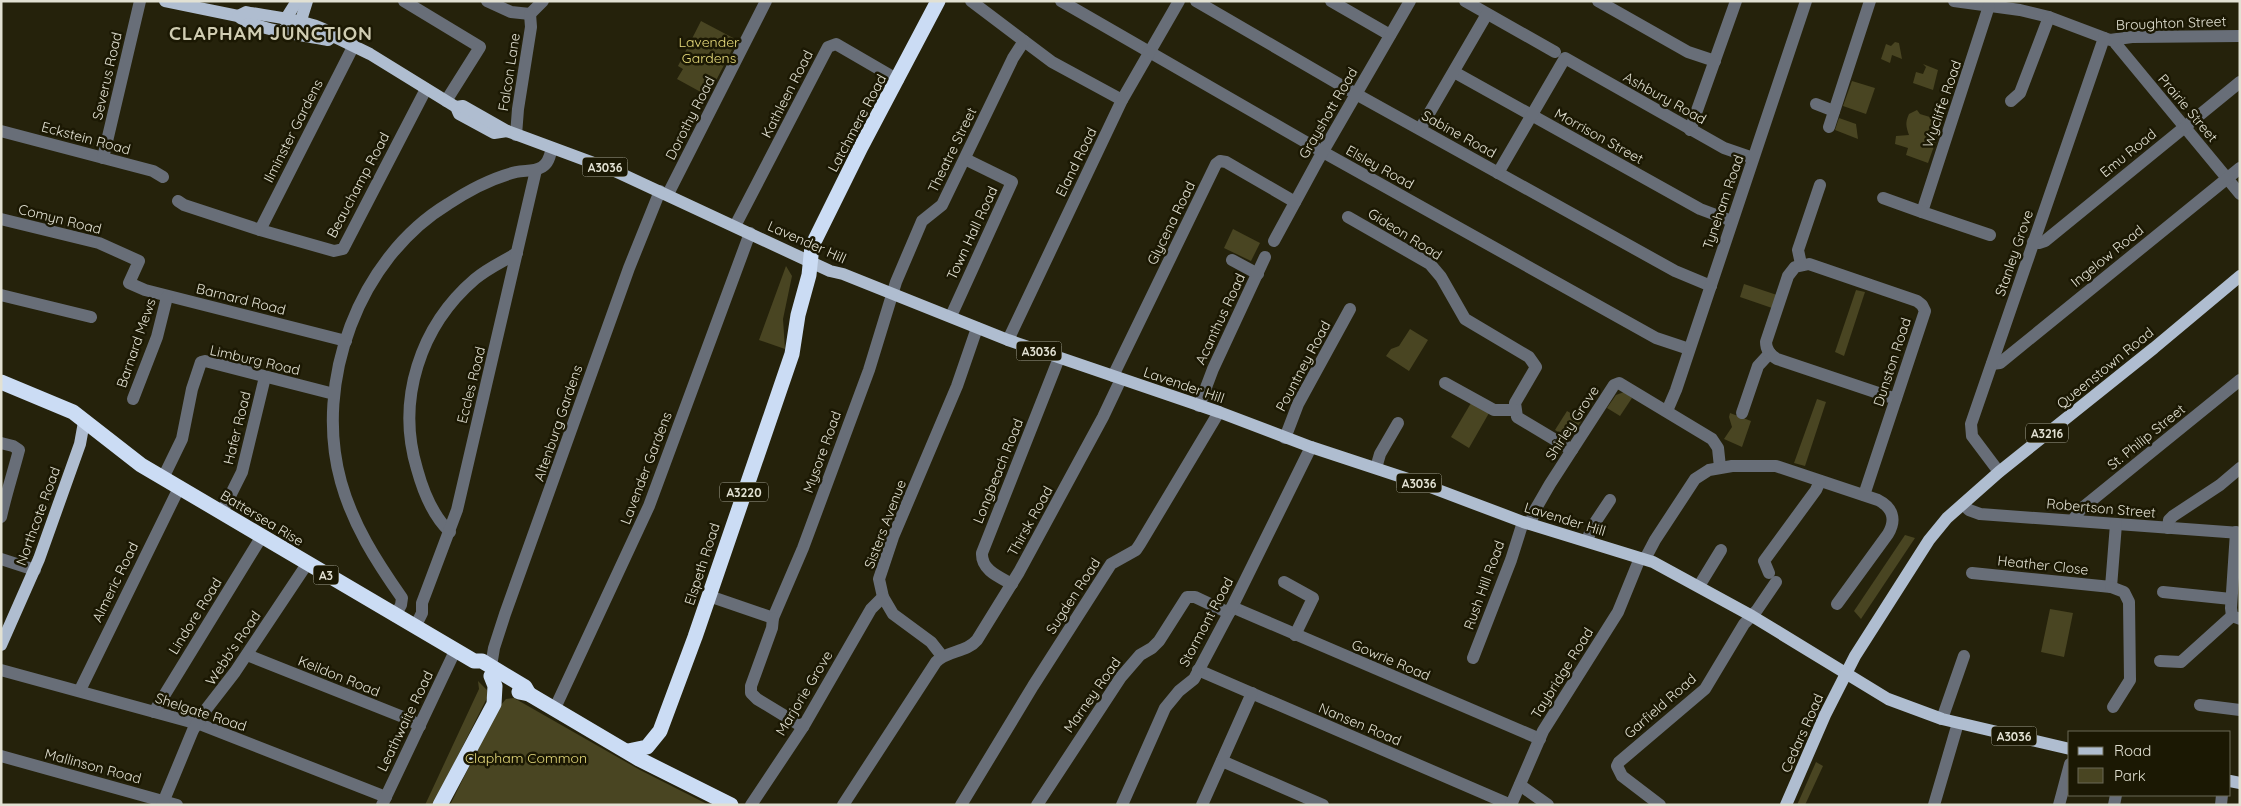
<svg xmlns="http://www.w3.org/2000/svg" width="2241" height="806" viewBox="0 0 2241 806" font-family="Quicksand,sans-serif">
	<rect width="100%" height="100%" fill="#25220b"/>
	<g fill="#494522">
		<path d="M701,21l36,19 -29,56 -31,-17 6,-10 -5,-3z"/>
		<path d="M1895,42l4,1 3,16 -10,-4 -2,8 -9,-4 5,-15 5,2z"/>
		<path d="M1923,64l15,6 -5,20 -20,-7 3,-11 7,2 3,-7z"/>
		<path d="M1852,81l23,7 -9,26 -23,-8z"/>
		<path d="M1917,110l3,4 23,7 -15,42 -22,-8 2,-7 -13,-4 1,-8 13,-1c-3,-9 -4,-12 0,-21z"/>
		<path d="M1839,118l17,6 2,15 -23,-9z"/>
		<path d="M1233,229l27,14 -9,18 -27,-13z"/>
		<path d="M786,266l6,10 -9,43 2,30 -26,-9z"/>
		<path d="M1744,284l33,11 -5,13 -32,-11z"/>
		<path d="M1856,290l9,2 -21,64 -9,-4z"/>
		<path d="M1410,329l18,11 -19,31 -23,-15 5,-7 8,-3z"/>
		<path d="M1624,392l8,6 -12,18 -13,-8 9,-13z"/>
		<path d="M1817,399l9,3 -21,64 -11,-3z"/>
		<path d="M1471,403l18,10 -20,35 -18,-11z"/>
		<path d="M1567,411l15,9 -13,19 -14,-9z"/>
		<path d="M1730,413l21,8 -9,26 -18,-8 8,-12 -3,-10z"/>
		<path d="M1905,535l10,3 -54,81 -7,-8z"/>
		<path d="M2050,609l23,4 -9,44 -23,-5z"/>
		<path d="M478,681l9,9v8l-54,107h-8l54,-116z"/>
		<path d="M514,698l126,72 69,35h-259l49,-98 7,-8z"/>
		<path d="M1816,762l7,4 -18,39h-8z"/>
	</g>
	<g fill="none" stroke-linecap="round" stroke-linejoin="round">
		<g stroke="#686e78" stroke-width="12">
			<path d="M404,1l76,46 -34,54"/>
			<path d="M487,1l24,11 19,2"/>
			<path d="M971,1l81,61 70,38"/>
			<path d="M1061,1l262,151 333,186 33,11"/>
			<path d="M1196,1l160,93 319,177 36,15"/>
			<path d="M1331,1l59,34"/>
			<path d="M1465,1l90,51"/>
			<path d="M1598,1l90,51 27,9"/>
			<path d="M1954,1l66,9 29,7 61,23 22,-3 108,-1"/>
			<path d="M1989,6l-67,206 68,23"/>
			<path d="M530,14l13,-13"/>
			<path d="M2114,40l2,4 124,150"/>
			<path d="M1454,72l246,137 32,12"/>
			<path d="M2011,101l9,-8 29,-76"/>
			<path d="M1816,104l18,7"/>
			<path d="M1829,127l41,-126"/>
			<path d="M1420,129l67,-115"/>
			<path d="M1690,130l46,-129"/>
			<path d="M1,131l152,40 10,6"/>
			<path d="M516,135l2,-26 13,-82 -1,-13"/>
			<path d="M103,158l37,-157"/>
			<path d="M1498,173l67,-115 159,90 29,10"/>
			<path d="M668,194l98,-193"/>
			<path d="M1883,198l39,14"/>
			<path d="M178,201l6,4 76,25 74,21 9,-2 83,-160"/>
			<path d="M1348,217l82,47 11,13 24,42 64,38 7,10 -21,36 2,14 55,33"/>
			<path d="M1,219l98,24 40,18 -10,22 16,7 201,51"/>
			<path d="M735,226l93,-179 8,-3 62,36"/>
			<path d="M260,230l94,-185"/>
			<path d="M1274,241l44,-81 92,-159"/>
			<path d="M2033,242l6,1 6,-2 195,-159"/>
			<path d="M1232,260l26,14"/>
			<path d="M1801,264l-3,-14 22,-65"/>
			<path d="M1,295l90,22"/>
			<path d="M951,316l61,-134 -47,-23"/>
			<path d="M1008,340l114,-240 57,-99"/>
			<path d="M1992,364l8,-1 240,-195"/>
			<path d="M1113,376l103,-212 4,-3 6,1 69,40"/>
			<path d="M1445,383l49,27h21"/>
			<path d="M133,399l24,-62 10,-40"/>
			<path d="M1199,406l14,-37 52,-112"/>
			<path d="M1667,411l9,-21 130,-389"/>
			<path d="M1742,413l16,-47 12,-13"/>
			<path d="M1285,438l13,-34 52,-95"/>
			<path d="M1,443l12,3 6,4c-6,23 -13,44 -18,67"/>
			<path d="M1376,468l4,-14 18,-31"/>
			<path d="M1999,472l-27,-36 -1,-12 133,-386"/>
			<path d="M163,478l19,-39 10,-50 9,-27 4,-1 129,33"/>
			<path d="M1864,495l61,-184 -3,-6 -5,-4 -108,-37 -14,3 -7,9 -22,66c0,7 4,13 11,17l119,40"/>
			<path d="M1963,504l6,6 11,4 260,19"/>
			<path d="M222,512l20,-40 23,-95"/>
			<path d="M2073,520l8,-11 159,-129"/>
			<path d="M1530,524l5,-14 15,-26 64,-99 5,-2 93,56 6,9 2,19"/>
			<path d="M2168,528l1,-8 4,-4 47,-31 20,-17"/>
			<path d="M450,532c-17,-16 -27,-41 -33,-63 -21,-69 3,-143 58,-190 13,-11 27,-17 42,-26"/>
			<path d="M2236,532l-5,76 1,8 8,3"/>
			<path d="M1587,541l5,-14 18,-27"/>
			<path d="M1,559l34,11"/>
			<path d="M1645,559l10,-19 40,-61 14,-9 23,-4h44l102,34c14,7 19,19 10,34l-51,70"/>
			<path d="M1769,573l-5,-12 52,-71 4,-9"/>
			<path d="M1972,573l139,14 5,-63"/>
			<path d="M1284,582l29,16 -18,37"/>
			<path d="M1012,584c-13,-7 -31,-14 -30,-31l77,-195"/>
			<path d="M1699,586l22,-36"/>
			<path d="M2111,587l13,5 5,10 1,78 -17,27"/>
			<path d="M2163,592l68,7"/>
			<path d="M709,596l64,22 30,-70 66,-178 27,-88 26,-61 20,-16 71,-147 11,-17"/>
			<path d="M1232,607l308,132"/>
			<path d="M395,616l6,-11 1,-7c-26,-37 -49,-73 -61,-116 -28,-100 18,-224 107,-278 21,-14 44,-26 68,-32 9,-2 18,0 26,-5 7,-4 8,-12 10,-19"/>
			<path d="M773,618l-1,10 -21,58v7l6,6 46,28"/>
			<path d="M415,627l7,-14v-10l35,-93 79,-340"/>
			<path d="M247,655l161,64 12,7"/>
			<path d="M942,656l-11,-14 -38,-28 -10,-17 -4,-18 14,-42 64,-151 20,-58"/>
			<path d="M1473,658l38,-98 12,-38"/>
			<path d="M2160,661l21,1 51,-46"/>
			<path d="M491,666l3,-18 11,-34 124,-346 31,-77"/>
			<path d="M1,670l201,55 184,72"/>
			<path d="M1198,670l313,135"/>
			<path d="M80,690l99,-202"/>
			<path d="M2200,705l40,5"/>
			<path d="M555,708l94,-202 101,-273"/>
			<path d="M154,712l108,-176"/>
			<path d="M1942,719l22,-63"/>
			<path d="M1,756l176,49"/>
			<path d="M1222,761l101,44"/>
			<path d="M1520,785l28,20"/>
			<path d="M162,805l31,-75 11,-18 31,-40 72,-108"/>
			<path d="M382,805l73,-154"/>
			<path d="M751,805l52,-78 68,-118 12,-12"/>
			<path d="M843,805l93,-143c12,-12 30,-9 41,-22l42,-68 84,-155 18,-38"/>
			<path d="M961,805l72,-119 78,-122 25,-14 4,-6 79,-132"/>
			<path d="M1037,805l84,-128 19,-22 12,-7 7,-7 28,-44h8l34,16"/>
			<path d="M1122,805l43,-97 14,-17 15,-12 35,-66 82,-166"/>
			<path d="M1202,805l50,-112"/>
			<path d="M1511,805l32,-74 75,-119 22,-54"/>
			<path d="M1660,805l-38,-29 -5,-10 2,-4 86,-73 39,-65 13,-14 19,-28"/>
			<path d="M1934,805l24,-82"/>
			<path d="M2059,805l11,-41"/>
			<path d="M2114,805l2,-10"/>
			<path d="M2221,805l1,-10"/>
		</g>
		<g stroke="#afbdd0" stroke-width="12">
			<path d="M165,1l73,15c13,13 69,20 90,24l5,-4"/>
			<path d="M238,16l8,-4c19,4 76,9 87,24l37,18 86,53 3,7 35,19 13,-2"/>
			<path d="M285,20l12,-19"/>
			<path d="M298,30l9,-29"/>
			<path d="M456,107l7,-1 44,25 108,40 215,100 13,3 165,66 211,72 92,35 106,35 106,40 130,40 99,54 136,83 54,20 128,30"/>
			<path d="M1,645l38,-86 41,-115 4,-22"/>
			<path d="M2230,781l10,2"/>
			<path d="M1786,805l39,-90 30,-59 74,-116 18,-22 52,-46 155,-124 86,-72"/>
		</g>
		<g stroke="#cbdcf4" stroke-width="15">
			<path d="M1,382l72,30 68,53 333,196h8l43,26 4,7"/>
			<path d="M519,692l10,2 110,65 92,46"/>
			<path d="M628,751l19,-4 13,-16 35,-94 97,-283 6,-39 11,-40 3,-29 49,-99 77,-146"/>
			<path d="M440,805l54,-101 1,-18 -4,-10"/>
		</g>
	</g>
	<g text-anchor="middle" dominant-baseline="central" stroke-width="5" stroke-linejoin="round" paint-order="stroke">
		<g fill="#1b1803" stroke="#a6a595" stroke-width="1">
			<rect x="582.5" y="157.5" width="45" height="19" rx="4"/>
			<rect x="1016.5" y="341.5" width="45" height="19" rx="4"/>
			<rect x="2026" y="423.5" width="42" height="19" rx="4"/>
			<rect x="1396.5" y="473.5" width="45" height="19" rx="4"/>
			<rect x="720" y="482.5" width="48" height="19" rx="4"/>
			<rect x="313.5" y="565.5" width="25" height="19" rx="4"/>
			<rect x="1991.5" y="726.5" width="45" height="19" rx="4"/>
		</g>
		<g font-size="12" font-weight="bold" fill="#e2e1d3">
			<text x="605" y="167">A3036</text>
			<text x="1039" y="351">A3036</text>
			<text x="2047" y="433">A3216</text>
			<text x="1419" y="483">A3036</text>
			<text x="744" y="492">A3220</text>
			<text x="326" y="575">A3</text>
			<text x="2014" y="736">A3036</text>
		</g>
		<g font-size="14" fill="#e2e1d3" stroke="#1b1803">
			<text transform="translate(2171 23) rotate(-2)">Broughton Street</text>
			<text transform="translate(509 72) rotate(-81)">Falcon Lane</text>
			<text transform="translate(107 76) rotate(-77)">Severus Road</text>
			<text transform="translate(787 94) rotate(-63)">Kathleen Road</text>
			<text transform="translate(1665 98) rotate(29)">Ashbury Road</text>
			<text transform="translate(1942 104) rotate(-71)">Wycliffe Road</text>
			<text transform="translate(2188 108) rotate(50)">Prairie Street</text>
			<text transform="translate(1328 113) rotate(-60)">Grayshott Road</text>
			<text transform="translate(690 118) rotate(-63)">Dorothy Road</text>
			<text transform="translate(857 123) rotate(-62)">Latchmere Road</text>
			<text transform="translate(293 131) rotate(-63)">Ilminster Gardens</text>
			<text transform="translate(1459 134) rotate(29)">Sabine Road</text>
			<text transform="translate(1599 136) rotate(29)">Morrison Street</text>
			<text transform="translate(86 138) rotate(15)">Eckstein Road</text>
			<text transform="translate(952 150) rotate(-64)">Theatre Street</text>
			<text transform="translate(2128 153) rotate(-39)">Emu Road</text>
			<text transform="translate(1076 162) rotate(-64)">Eland Road</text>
			<text transform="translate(1380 167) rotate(29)">Elsley Road</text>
			<text transform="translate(358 185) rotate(-62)">Beauchamp Road</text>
			<text transform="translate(1723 202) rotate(-71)">Tyneham Road</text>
			<text transform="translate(60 219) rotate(14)">Comyn Road</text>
			<text transform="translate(1171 223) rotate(-64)">Glycena Road</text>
			<text transform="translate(972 233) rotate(-65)">Town Hall Road</text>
			<text transform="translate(1405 234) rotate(32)">Gideon Road</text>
			<text transform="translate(807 242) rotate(24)">Lavender Hill</text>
			<text transform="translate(2014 253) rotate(-71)">Stanley Grove</text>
			<text transform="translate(2107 256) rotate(-39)">Ingelow Road</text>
			<text transform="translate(241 299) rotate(14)">Barnard Road</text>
			<text transform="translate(1220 319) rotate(-65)">Acanthus Road</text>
			<text transform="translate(136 343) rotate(-71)">Barnard Mews</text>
			<text transform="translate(255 360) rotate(13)">Limburg Road</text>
			<text transform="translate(1892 362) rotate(-72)">Dunston Road</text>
			<text transform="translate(1303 366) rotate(-62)">Pountney Road</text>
			<text transform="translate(2105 368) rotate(-39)">Queenstown Road</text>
			<text transform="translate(471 385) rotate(-76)">Eccles Road</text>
			<text transform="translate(1184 385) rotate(19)">Lavender Hill</text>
			<text transform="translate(558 423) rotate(-71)">Altenburg Gardens</text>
			<text transform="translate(1572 423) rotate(-57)">Shirley Grove</text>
			<text transform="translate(237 428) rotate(-76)">Hafer Road</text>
			<text transform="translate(2146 437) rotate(-39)">St. Philip Street</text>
			<text transform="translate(822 452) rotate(-70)">Mysore Road</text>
			<text transform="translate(646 468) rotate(-69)">Lavender Gardens</text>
			<text transform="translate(998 471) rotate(-68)">Longbeach Road</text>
			<text transform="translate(2101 508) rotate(5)">Robertson Street</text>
			<text transform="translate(38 516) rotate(-70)">Northcote Road</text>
			<text transform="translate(262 518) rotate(31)">Battersea Rise</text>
			<text transform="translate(1565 519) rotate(17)">Lavender Hill</text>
			<text transform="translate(1030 521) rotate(-61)">Thirsk Road</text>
			<text transform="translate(885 524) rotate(-69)">Sisters Avenue</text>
			<text transform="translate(702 564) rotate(-72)">Elspeth Road</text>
			<text transform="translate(2043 565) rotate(6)">Heather Close</text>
			<text transform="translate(115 582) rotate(-64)">Almeric Road</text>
			<text transform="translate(1484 585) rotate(-70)">Rush Hill Road</text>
			<text transform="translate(1073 596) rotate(-57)">Sugden Road</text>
			<text transform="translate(195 616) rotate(-58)">Lindore Road</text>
			<text transform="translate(1206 622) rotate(-62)">Stormont Road</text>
			<text transform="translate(233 648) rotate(-56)">Webb's Road</text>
			<text transform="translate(1391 660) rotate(23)">Gowrie Road</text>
			<text transform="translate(1562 673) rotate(-58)">Taybridge Road</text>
			<text transform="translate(339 676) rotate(22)">Keildon Road</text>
			<text transform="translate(804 693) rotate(-59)">Marjorie Grove</text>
			<text transform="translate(1092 695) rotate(-55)">Marney Road</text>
			<text transform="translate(1660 706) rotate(-41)">Garfield Road</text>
			<text transform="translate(201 712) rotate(18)">Shelgate Road</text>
			<text transform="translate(405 721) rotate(-64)">Leathwaite Road</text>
			<text transform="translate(1360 724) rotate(23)">Nansen Road</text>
			<text transform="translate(1802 733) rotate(-66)">Cedars Road</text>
			<text transform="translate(93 766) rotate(15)">Mallinson Road</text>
		</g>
		<g font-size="14" fill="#e8dc7d" stroke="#1b1803">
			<text x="709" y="42">Lavender<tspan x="709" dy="16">Gardens</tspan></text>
			<text x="526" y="758">Clapham Common</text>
		</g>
		<g font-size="19" font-weight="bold" letter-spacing="1" fill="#d0cdb2" stroke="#1b1803">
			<text x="271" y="33">CLAPHAM JUNCTION</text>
		</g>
	</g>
	<rect width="2241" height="806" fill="none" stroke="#e2e1d3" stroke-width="5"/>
	<rect x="2068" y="731" width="162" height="65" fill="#1b1803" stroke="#6b6856"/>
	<rect x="2078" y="747" width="25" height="8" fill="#afbdd0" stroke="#6b6856"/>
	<text x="2114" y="756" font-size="15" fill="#e2e1d3">Road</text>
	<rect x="2078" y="768" width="25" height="15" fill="#494522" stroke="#6b6856"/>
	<text x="2114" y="781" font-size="15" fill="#e2e1d3">Park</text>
</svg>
